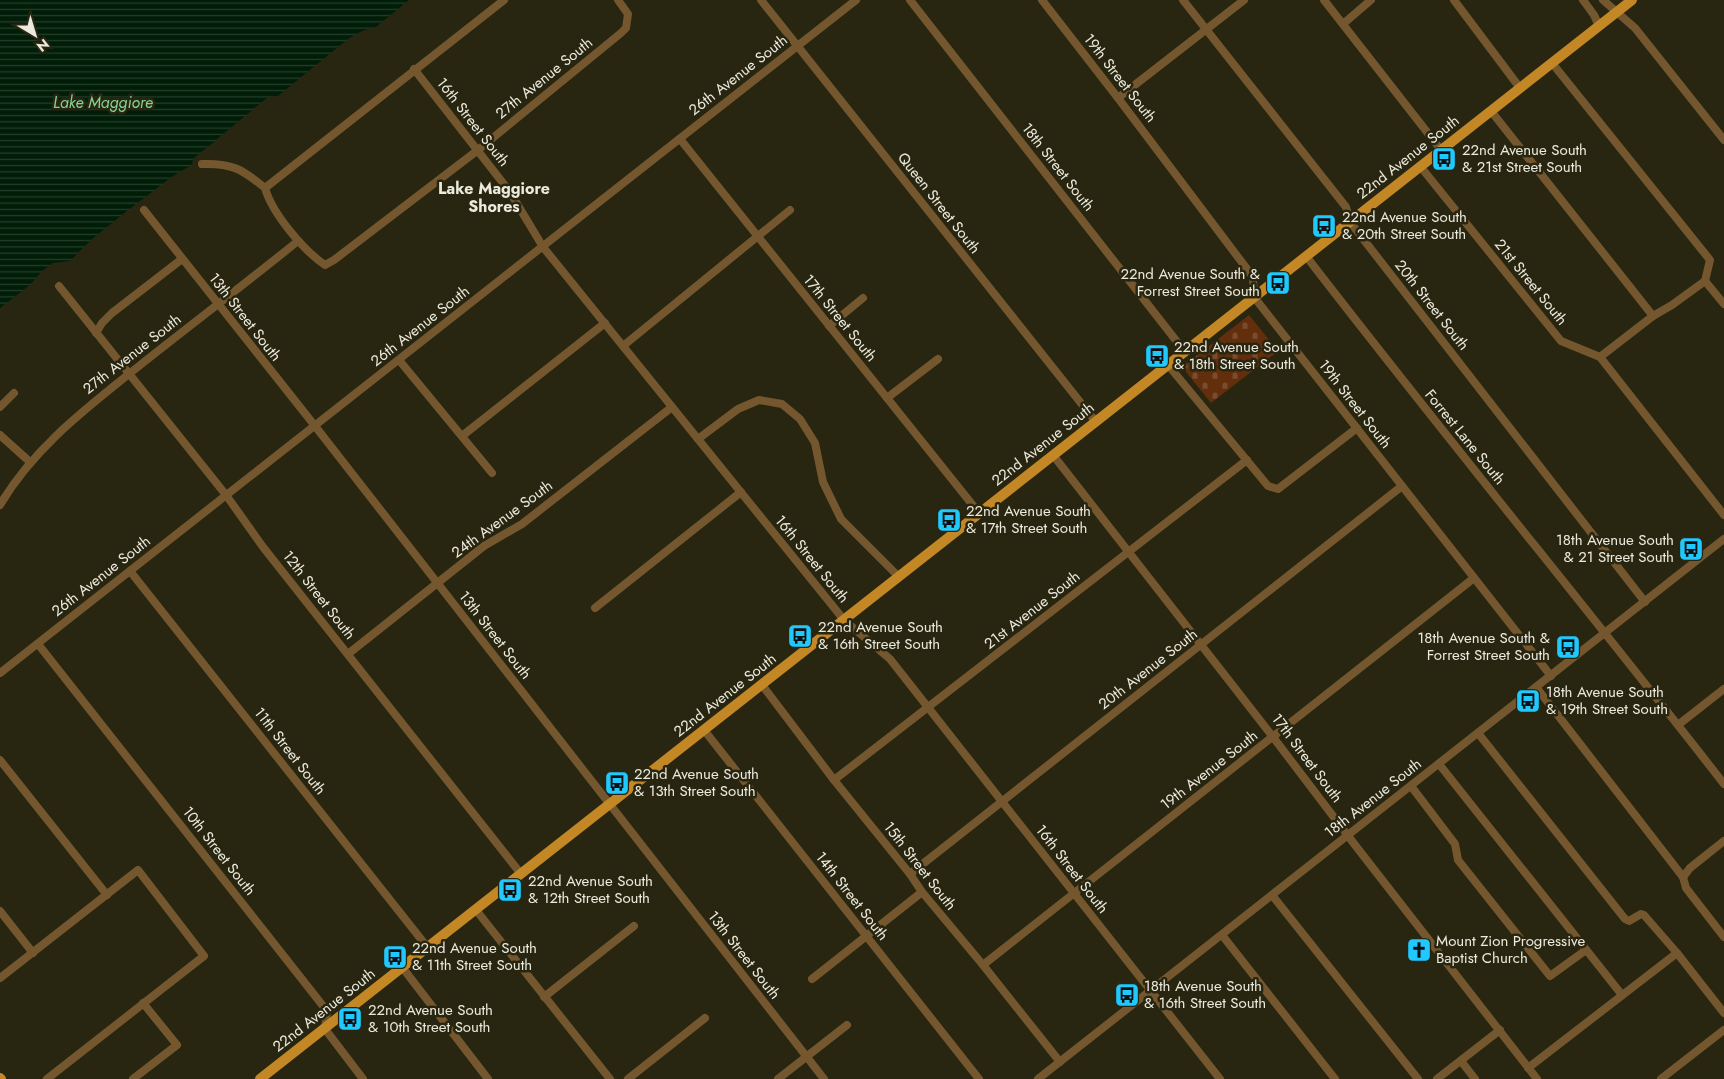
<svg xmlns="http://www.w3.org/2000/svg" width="1724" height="1079" viewBox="0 0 1724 1079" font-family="Jost,sans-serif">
	<defs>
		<pattern id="cemetery-stones" width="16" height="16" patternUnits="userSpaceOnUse" patternTransform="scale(1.25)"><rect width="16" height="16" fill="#622e0c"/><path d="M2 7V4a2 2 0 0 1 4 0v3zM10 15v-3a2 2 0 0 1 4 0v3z" fill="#794c2f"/></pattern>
		<pattern id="water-rules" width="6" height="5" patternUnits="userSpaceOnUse" patternTransform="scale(1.25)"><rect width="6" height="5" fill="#001d08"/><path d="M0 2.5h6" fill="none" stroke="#253e2c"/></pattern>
	</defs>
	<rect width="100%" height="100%" fill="#282510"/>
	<path fill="url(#cemetery-stones)" d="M1249,315l29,36 -67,52 -29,-36z"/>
	<path fill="url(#water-rules)" d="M0,0h409l-33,27 -14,4 -14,8 -70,57 -10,1 -75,62 -1,6 -19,11 -50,38 -32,26 -21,21 -17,2 -11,8 -12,14 -30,23z"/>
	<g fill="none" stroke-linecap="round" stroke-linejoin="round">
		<g stroke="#74572e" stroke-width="8">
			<path d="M761,0l335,422"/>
			<path d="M910,0l275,352"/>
			<path d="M1042,0l76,98 135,179 1,20 297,379"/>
			<path d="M1183,0l163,207 4,15 295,380"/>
			<path d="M1324,0l117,150"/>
			<path d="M1454,0l66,88"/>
			<path d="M1583,0l11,15 5,11"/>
			<path d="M1603,0l32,28 89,112"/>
			<path d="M1343,24l28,-24"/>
			<path d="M1552,63l158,197 -5,21 -33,24 -19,11 -53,41"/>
			<path d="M414,69l96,123 33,55 301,373 46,39 330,420"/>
			<path d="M1118,98l126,-98"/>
			<path d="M1491,111l162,205"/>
			<path d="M680,139l299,374"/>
			<path d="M202,164c30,-1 40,5 63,24l239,-188"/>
			<path d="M1420,166l141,175 39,16 124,158"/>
			<path d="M265,188c7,25 38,62 60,77l9,-5 144,-110 143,-117 5,-5 2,-14 -10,-14"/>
			<path d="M144,210l171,216 509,653"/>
			<path d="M1306,256c137,178 280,351 418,528"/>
			<path d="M1705,281l19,23"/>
			<path d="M59,286l167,209 37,52 258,327"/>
			<path d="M829,326l34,-28"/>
			<path d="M96,333l6,-10 10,-10 70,-54"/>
			<path d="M623,346l167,-136"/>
			<path d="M399,360l93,113"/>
			<path d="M1168,365l100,121 10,3 79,-61"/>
			<path d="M887,398l51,-39"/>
			<path d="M0,407l14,-14"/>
			<path d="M0,435l30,27"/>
			<path d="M462,436l143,-113"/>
			<path d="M698,439l40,-30 21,-9 23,4 18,15 15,24 8,39 18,37 58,58"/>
			<path d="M1053,455l220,282 82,108 182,234"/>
			<path d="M0,505c34,-58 88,-98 139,-139 53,-42 107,-83 159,-125"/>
			<path d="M130,571l298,377"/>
			<path d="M595,608l146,-116"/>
			<path d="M38,644l289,367 -2,18 38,50"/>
			<path d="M348,654l136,-108 38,-22 150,-117"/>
			<path d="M0,673l856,-673"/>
			<path d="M762,685l72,95 76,94 12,18 61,73 77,97"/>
			<path d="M1536,687l147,190 3,11 38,49"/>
			<path d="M1678,725l46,-36"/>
			<path d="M704,730l275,349"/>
			<path d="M1478,733l147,186 4,2 12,-7 3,1 33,38 47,60"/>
			<path d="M0,760l107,135"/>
			<path d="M1439,764l183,231"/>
			<path d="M834,780l413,-320"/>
			<path d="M1411,786l44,58 3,16 92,116 36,-26"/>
			<path d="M910,874l492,-388"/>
			<path d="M1683,877l7,-9 34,-27"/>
			<path d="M1272,895l146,184"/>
			<path d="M476,910l134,169"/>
			<path d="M0,911l33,42"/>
			<path d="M1222,935l113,144"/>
			<path d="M983,965l491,-387"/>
			<path d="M402,967l86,112"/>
			<path d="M0,978l138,-108 66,86 -157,123"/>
			<path d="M812,979l110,-87"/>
			<path d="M544,997l90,-71"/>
			<path d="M1461,1061l14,18"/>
			<path d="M1528,1068l149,-115"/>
			<path d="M133,1079l44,-34 -34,-42"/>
			<path d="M628,1079l77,-61"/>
			<path d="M778,1079l69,-54"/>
			<path d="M1038,1079l686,-540"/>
			<path d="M1437,1079l63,-49"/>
			<path d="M1661,1079l63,-49"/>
		</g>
		<g stroke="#c38825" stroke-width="10">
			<path d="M0,1078l1,1"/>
			<path d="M260,1079l1372,-1079"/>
		</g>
	</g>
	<defs>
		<symbol id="bus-square" viewBox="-11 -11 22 22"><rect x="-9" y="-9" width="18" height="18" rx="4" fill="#20c9fd" stroke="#282510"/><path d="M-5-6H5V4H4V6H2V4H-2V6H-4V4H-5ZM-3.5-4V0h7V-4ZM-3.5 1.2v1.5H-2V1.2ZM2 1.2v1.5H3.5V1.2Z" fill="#111"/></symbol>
		<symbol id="church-square" viewBox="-11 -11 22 22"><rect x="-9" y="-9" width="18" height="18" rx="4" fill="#20c9fd" stroke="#282510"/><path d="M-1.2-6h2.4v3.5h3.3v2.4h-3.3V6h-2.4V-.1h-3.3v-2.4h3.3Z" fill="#111"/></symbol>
	</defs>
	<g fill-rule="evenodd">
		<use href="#bus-square" x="1430" y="145" width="28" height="28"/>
		<use href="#bus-square" x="1310" y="212" width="28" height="28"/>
		<use href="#bus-square" x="1264" y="269" width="28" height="28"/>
		<use href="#bus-square" x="1143" y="342" width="28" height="28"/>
		<use href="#bus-square" x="935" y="506" width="28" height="28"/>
		<use href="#bus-square" x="1677" y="535" width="28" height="28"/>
		<use href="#bus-square" x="786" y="622" width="28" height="28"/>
		<use href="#bus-square" x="1554" y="633" width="28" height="28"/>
		<use href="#bus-square" x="1514" y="687" width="28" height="28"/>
		<use href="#bus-square" x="603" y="769" width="28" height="28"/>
		<use href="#bus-square" x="496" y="876" width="28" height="28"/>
		<use href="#church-square" x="1405" y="936" width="28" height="28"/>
		<use href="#bus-square" x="381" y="943" width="28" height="28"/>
		<use href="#bus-square" x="1113" y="981" width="28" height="28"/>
		<use href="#bus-square" x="336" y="1005" width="28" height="28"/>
	</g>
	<g text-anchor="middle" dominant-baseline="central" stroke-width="5" stroke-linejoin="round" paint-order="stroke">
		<g font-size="15" fill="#eceadd" stroke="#282510">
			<text transform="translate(738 75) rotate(-38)">26th Avenue South</text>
			<text transform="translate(544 78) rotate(-39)">27th Avenue South</text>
			<text transform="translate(1120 78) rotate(52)">19th Street South</text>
			<text transform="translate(473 122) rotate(52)">16th Street South</text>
			<text transform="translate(1408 157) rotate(-38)">22nd Avenue South</text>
			<text transform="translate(1058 167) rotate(52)">18th Street South</text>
			<text transform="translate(939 203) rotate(52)">Queen Street South</text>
			<text transform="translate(1531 282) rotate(51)">21st Street South</text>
			<text transform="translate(1432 305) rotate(52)">20th Street South</text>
			<text transform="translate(245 317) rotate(52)">13th Street South</text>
			<text transform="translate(840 318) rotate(51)">17th Street South</text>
			<text transform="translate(420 326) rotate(-38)">26th Avenue South</text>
			<text transform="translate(132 354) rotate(-38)">27th Avenue South</text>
			<text transform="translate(1355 404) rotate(52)">19th Street South</text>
			<text transform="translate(1465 437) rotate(51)">Forrest Lane South</text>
			<text transform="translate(1043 444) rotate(-38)">22nd Avenue South</text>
			<text transform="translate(502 519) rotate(-36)">24th Avenue South</text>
			<text transform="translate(812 559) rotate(51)">16th Street South</text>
			<text transform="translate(101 576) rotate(-38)">26th Avenue South</text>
			<text transform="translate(319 595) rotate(52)">12th Street South</text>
			<text transform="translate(1032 610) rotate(-38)">21st Avenue South</text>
			<text transform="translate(495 635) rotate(52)">13th Street South</text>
			<text transform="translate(1148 669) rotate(-38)">20th Avenue South</text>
			<text transform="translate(725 695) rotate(-38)">22nd Avenue South</text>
			<text transform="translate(290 751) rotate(52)">11th Street South</text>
			<text transform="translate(1307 758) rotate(53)">17th Street South</text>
			<text transform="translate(1209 770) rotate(-38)">19th Avenue South</text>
			<text transform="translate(1373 798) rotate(-38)">18th Avenue South</text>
			<text transform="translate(219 851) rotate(52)">10th Street South</text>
			<text transform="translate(920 866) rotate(52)">15th Street South</text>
			<text transform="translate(1072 869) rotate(52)">16th Street South</text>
			<text transform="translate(852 896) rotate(52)">14th Street South</text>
			<text transform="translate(744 955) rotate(52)">13th Street South</text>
			<text transform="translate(324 1010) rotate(-38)">22nd Avenue South</text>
		</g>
		<g font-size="15" fill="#eceadd" stroke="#282510" text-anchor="start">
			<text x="1462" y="150">22nd Avenue South<tspan x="1462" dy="17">&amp; 21st Street South</tspan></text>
			<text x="1342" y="217">22nd Avenue South<tspan x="1342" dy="17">&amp; 20th Street South</tspan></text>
			<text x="1260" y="274" text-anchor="end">22nd Avenue South &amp;<tspan x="1260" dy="17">Forrest Street South</tspan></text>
			<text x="1174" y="347">22nd Avenue South<tspan x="1174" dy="17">&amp; 18th Street South</tspan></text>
			<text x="966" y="511">22nd Avenue South<tspan x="966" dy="17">&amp; 17th Street South</tspan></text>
			<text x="1674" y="540" text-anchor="end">18th Avenue South<tspan x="1674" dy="17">&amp; 21 Street South</tspan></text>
			<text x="818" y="627">22nd Avenue South<tspan x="818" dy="17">&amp; 16th Street South</tspan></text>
			<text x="1550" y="638" text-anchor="end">18th Avenue South &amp;<tspan x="1550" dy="17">Forrest Street South</tspan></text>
			<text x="1546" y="692">18th Avenue South<tspan x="1546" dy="17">&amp; 19th Street South</tspan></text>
			<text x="634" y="774">22nd Avenue South<tspan x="634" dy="17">&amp; 13th Street South</tspan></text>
			<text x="528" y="881">22nd Avenue South<tspan x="528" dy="17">&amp; 12th Street South</tspan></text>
			<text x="1436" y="941">Mount Zion Progressive<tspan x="1436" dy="17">Baptist Church</tspan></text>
			<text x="412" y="948">22nd Avenue South<tspan x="412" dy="17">&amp; 11th Street South</tspan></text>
			<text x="1144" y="986">18th Avenue South<tspan x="1144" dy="17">&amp; 16th Street South</tspan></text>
			<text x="368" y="1010">22nd Avenue South<tspan x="368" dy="17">&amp; 10th Street South</tspan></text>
		</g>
		<g font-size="16" font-style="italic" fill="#81d494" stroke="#282510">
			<text x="103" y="102">Lake Maggiore</text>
		</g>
		<g font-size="16" font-weight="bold" fill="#eceadd" stroke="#282510">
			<text x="494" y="188">Lake Maggiore<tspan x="494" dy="18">Shores</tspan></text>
		</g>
	</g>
	<g transform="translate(35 35) rotate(142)" stroke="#282510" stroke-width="4" paint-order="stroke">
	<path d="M0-4L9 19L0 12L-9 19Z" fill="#eceadd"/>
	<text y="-8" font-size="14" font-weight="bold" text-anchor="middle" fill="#eceadd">N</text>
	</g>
</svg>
